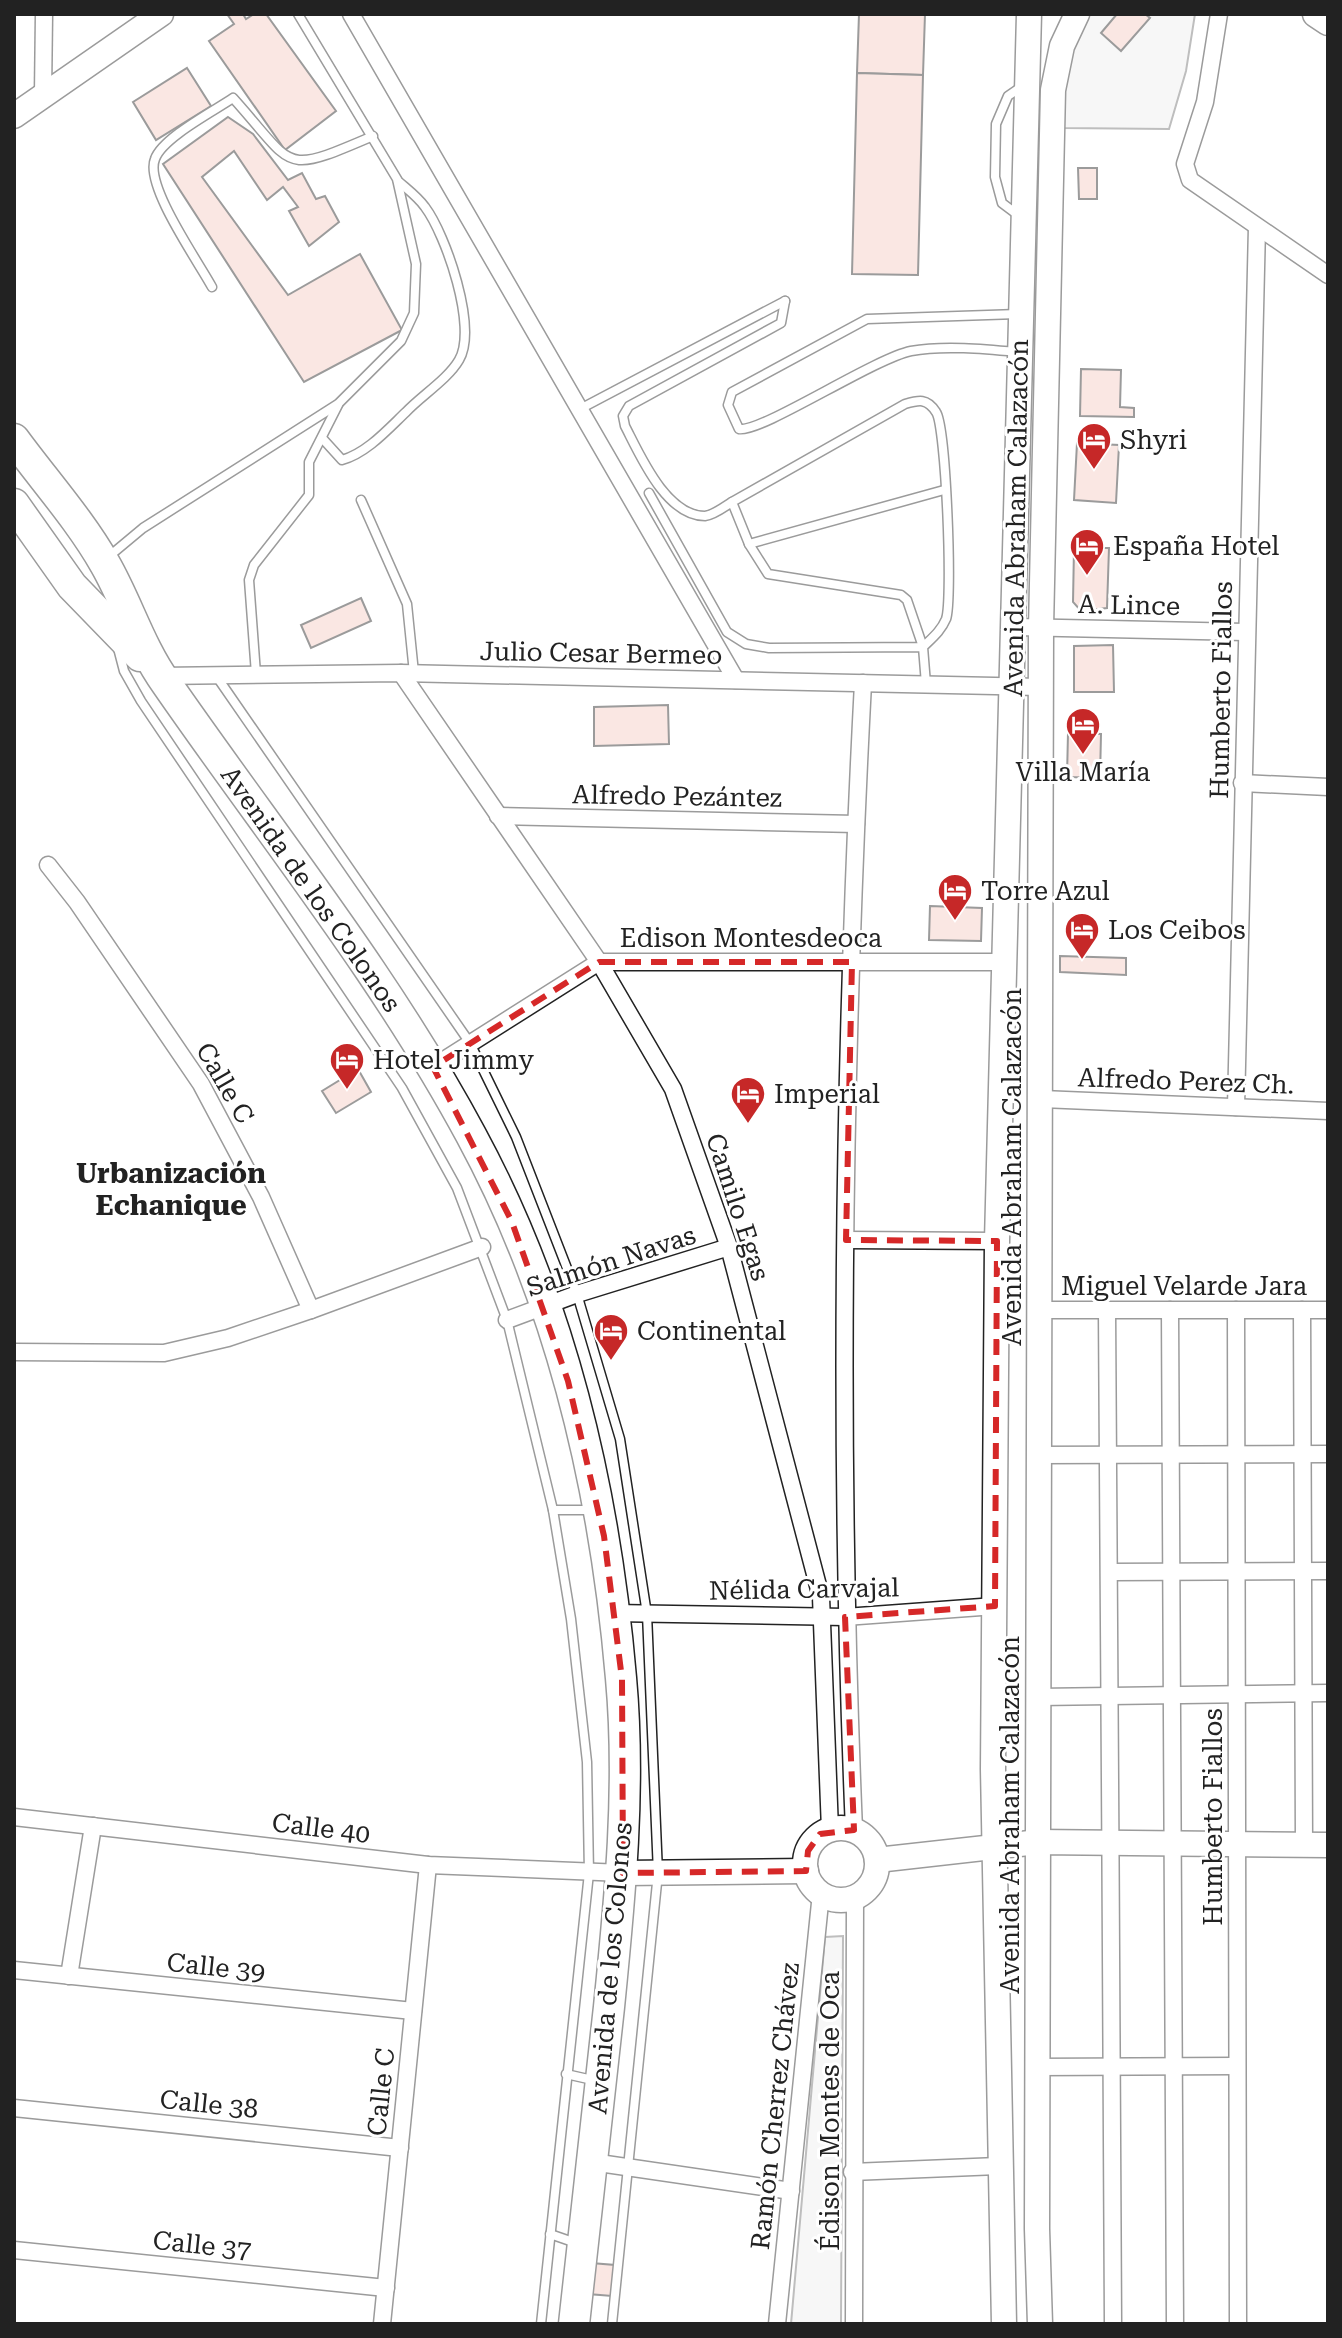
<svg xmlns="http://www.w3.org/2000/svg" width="1342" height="2338" viewBox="0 0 1342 2338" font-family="'Roboto Serif',serif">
	<rect width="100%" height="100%" fill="#fff"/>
	<g fill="#eee" stroke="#6f6f6f" stroke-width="2">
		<path d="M1087,14h108l-9,57 -17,58 -106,-1 4,-73z"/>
		<path d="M843,1936l-2,388h-50l34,-387z"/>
	</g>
	<g fill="#f3c9c0" stroke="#222" stroke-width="2">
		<path d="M227,14h16l3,5 8,-5h12l70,97 -51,39 -76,-109 25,-17z"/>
		<path d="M859,14h66l-2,61 -66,-2z"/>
		<path d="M1117,14h28l5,4 -29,33 -20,-18z"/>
		<path d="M187,68l24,38 -55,34 -23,-38z"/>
		<path d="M857,73l66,2 -5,200 -66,-1z"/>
		<path d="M228,117l25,17 35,46 14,-7 14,26 9,-3 14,26 -30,24 -20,-35 9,-4 -15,-20 -16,13 -33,-49 -32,26 86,118 72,-41 42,76 -98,52 -141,-218z"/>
		<path d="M1078,168h19v31h-18z"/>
		<path d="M1081,369l40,1 -1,37 14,1v9l-54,-1z"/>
		<path d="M1077,443l42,2 -3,58 -42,-3z"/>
		<path d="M1074,548h35l-2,60 -26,3 -8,-9z"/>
		<path d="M361,598l10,23 -60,27 -10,-23z"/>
		<path d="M1113,645l1,47h-40v-46z"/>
		<path d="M668,705l1,39 -75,2v-39z"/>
		<path d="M1068,733l33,1 -1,44 -33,-1z"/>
		<path d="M930,906l52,2 -1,33 -52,-1z"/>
		<path d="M1060,956l66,2v17l-66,-3z"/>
		<path d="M358,1069l13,23 -35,21 -14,-22z"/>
		<path d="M591,2263l24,2 -3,31 -24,-2z"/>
	</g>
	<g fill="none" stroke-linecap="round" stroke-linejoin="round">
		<defs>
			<g id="lane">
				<path d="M1018,215l-16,-12 -7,-26 1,-53 12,-28 16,-11"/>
				<path d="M212,287c-14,-26 -68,-102 -57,-128 7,-21 59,-48 78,-61 63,70 47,78 140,38"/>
				<path d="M1016,352c-31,-3 -73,-7 -105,-1 -38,8 -150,82 -172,78l-11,-24 4,-13 135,-73 153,-5"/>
				<path d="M580,409l205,-108"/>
				<path d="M322,438l20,22c25,-7 46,-31 64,-48 15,-16 42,-33 53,-52 19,-32 -13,-125 -34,-153 -7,-10 -18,-18 -27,-26"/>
				<path d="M649,493l78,139 19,12 23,4 154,-1c9,-9 18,-16 23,-28 7,-19 0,-193 -10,-207 -9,-14 -17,-12 -31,-8l-173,98 17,42 19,30 133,21 6,5 16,47 3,37"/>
				<path d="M361,500l46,104 7,69"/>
				<path d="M732,502c-8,5 -18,13 -27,14 -39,0 -65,-61 -80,-90l-2,-10 6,-10 152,-83 4,-22"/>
				<path d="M749,544l195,-54"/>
				<path d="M107,558l36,-30 195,-124 63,-63 13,-28 2,-49 -19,-85 -99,-165"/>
				<path d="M118,648l6,23 17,30 261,387 55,100 50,132 46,190 18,109 16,143 2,111 -48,451"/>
				<path d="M256,674l-7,-94 5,-15 55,-70v-33l29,-57"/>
				<path d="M217,677l253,366 46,94 61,157 43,145 27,175 11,259 -46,451"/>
				<path d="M553,1510h40"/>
				<path d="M566,2074l31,7"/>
				<path d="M550,2234l26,9"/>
			</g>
			<g id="street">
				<path d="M351,14l385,666"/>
				<path d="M1219,14l-14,88 -20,62 5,16 138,95"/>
				<path d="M43,94l1,-80"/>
				<path d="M1011,627l234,5"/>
				<path d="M401,673l198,289 74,127 56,158 92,350 9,233"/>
				<path d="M160,676l241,-3 640,14"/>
				<path d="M1242,783l86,4"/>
				<path d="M498,816l358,8"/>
				<path d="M48,865l29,37 124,182 60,113 50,113 171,-63"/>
				<path d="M433,1067l166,-105h404"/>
				<path d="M1042,1099l286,12"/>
				<path d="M1236,1107l21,-880"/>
				<path d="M846,1240l151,1"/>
				<path d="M1039,1310h289"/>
				<path d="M1107,1310c5,338 2,676 6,1014"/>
				<path d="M1170,1310l5,1014"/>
				<path d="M1236,1310l2,1014"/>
				<path d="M1302,1310l2,535"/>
				<path d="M507,1320l70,-26 152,-47"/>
				<path d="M14,1352l150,1 64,-15 83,-28"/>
				<path d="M1039,1455l289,-1"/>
				<path d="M1112,1572l216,-1"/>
				<path d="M613,1613l232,4 150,-11"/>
				<path d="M1038,1697l290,-4"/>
				<path d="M14,1817l414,48 195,8"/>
				<path d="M854,1830c-16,-382 -11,-766 9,-1147"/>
				<path d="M14,1970l399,41"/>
				<path d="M69,1976l24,-150"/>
				<path d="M1037,2067l198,-1"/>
				<path d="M14,2108l386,40"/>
				<path d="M592,2162l199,29"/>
				<path d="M852,2172l146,-6"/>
				<path d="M14,2250l372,38"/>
				<path d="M382,2324l46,-459"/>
				<path d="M777,2324l44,-431"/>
				<path d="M854,2324l1,-426"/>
			</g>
			<g id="secondary">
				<path d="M14,116l147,-102"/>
				<circle cx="841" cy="1864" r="36"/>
				<path d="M877,1860l161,-18 290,3"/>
				<path d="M623,1873l183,-2"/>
				<path d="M1004,2324l-11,-555 4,-528 32,-1227"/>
				<path d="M1040,2324l-3,-95 4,-1601 12,-538 9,-44 15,-32"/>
			</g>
			<path id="primary" d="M1316,14l12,8"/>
			<g id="highway">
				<path d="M14,439c30,41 66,81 91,125 22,38 35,83 61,119 103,149 219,292 305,452 90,166 134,356 150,543 10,109 -1,220 -12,329 -11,105 -23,211 -35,317"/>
				<path d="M14,504l58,82 68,70"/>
			</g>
		</defs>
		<use href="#lane" stroke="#222" stroke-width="11"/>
		<use href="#street" stroke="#222" stroke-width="19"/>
		<use href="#secondary" stroke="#222" stroke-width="27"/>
		<use href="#primary" stroke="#222" stroke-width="29"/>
		<use href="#highway" stroke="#222" stroke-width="33"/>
		<use href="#lane" stroke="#fff" stroke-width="8"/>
		<use href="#street" stroke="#fff" stroke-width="16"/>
		<use href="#secondary" stroke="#fff" stroke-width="24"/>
		<use href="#primary" stroke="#fff" stroke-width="26"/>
		<use href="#highway" stroke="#fff" stroke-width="30"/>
	</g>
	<path d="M0 0H1342V2338H0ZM599,962h253l-6,278 151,1 -2,365 -150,11 9,213 -34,4 -12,17 -2,20 -183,2 -1,-194 -18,-143 -36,-155 -56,-159 -79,-155z" fill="#fff" fill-opacity=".55" fill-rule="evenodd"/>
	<path fill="none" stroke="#d62828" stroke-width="6" stroke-dasharray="16 10" stroke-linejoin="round" d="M599,962h253l-6,278 151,1 -2,365 -150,11 9,213 -34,4 -12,17 -2,20 -183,2 -1,-194 -18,-143 -36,-155 -56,-159 -79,-155z"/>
	<defs>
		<symbol id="hotel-pin" viewBox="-11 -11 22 30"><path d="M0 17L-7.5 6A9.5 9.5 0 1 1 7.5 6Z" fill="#c62828" stroke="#fff"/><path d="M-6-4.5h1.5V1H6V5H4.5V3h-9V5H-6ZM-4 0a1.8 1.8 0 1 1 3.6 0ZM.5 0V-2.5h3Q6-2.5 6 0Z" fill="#fff"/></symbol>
	</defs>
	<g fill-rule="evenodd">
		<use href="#hotel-pin" x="1074" y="420" width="40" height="54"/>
		<use href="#hotel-pin" x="1067" y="526" width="40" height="54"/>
		<use href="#hotel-pin" x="1063" y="705" width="40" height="54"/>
		<use href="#hotel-pin" x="935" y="871" width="40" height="54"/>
		<use href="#hotel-pin" x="1062" y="910" width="40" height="54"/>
		<use href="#hotel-pin" x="327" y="1040" width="40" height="54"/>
		<use href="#hotel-pin" x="728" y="1074" width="40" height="54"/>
		<use href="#hotel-pin" x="591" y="1311" width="40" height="54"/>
	</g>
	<g text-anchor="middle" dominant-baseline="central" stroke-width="6" stroke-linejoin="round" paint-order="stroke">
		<g font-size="26" fill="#222" stroke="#fff" text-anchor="start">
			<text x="1120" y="440">Shyri</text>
			<text x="1113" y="546">España Hotel</text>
			<text x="1083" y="772" text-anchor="middle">Villa María</text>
			<text x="981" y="891">Torre Azul</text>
			<text x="1108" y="930">Los Ceibos</text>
			<text x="373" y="1060">Hotel Jimmy</text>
			<text x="774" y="1094">Imperial</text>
			<text x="637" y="1331">Continental</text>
		</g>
		<g font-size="26" fill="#222" stroke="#fff">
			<text transform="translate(1016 518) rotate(-89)">Avenida Abraham Calazacón</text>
			<text transform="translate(1129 605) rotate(1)">A. Lince</text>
			<text transform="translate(601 653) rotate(1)">Julio Cesar Bermeo</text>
			<text transform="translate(1221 690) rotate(-89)">Humberto Fiallos</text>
			<text transform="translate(677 796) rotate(1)">Alfredo Pezántez</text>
			<text transform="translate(311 889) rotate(55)">Avenida de los Colonos</text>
			<text x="751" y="938">Edison Montesdeoca</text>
			<text transform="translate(1186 1081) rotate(2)">Alfredo Perez Ch.</text>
			<text transform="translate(225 1083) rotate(60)">Calle C</text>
			<text transform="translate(1012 1167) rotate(-90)">Avenida Abraham Calazacón</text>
			<text transform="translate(738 1207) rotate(72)">Camilo Egas</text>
			<text transform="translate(611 1261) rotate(-18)">Salmón Navas</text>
			<text x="1184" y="1286">Miguel Velarde Jara</text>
			<text transform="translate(804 1589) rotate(-1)">Nélida Carvajal</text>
			<text transform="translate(1010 1815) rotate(-90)">Avenida Abraham Calazacón</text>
			<text transform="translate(1213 1817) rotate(-90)">Humberto Fiallos</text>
			<text transform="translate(321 1828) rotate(7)">Calle 40</text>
			<text transform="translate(216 1967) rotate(6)">Calle 39</text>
			<text transform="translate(610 1968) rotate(-85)">Avenida de los Colonos</text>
			<text transform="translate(381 2092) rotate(-84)">Calle C</text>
			<text transform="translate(209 2104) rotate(6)">Calle 38</text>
			<text transform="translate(775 2106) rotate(-84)">Ramón Cherrez Chávez</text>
			<text transform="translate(830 2111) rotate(-90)">Édison Montes de Oca</text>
			<text transform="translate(202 2245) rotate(6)">Calle 37</text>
		</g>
		<g font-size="28" font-weight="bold" fill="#222" stroke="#fff">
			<text x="171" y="1173">Urbanización<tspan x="171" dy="32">Echanique</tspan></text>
		</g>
	</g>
	<rect width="1342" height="2338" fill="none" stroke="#222222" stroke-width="32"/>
</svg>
